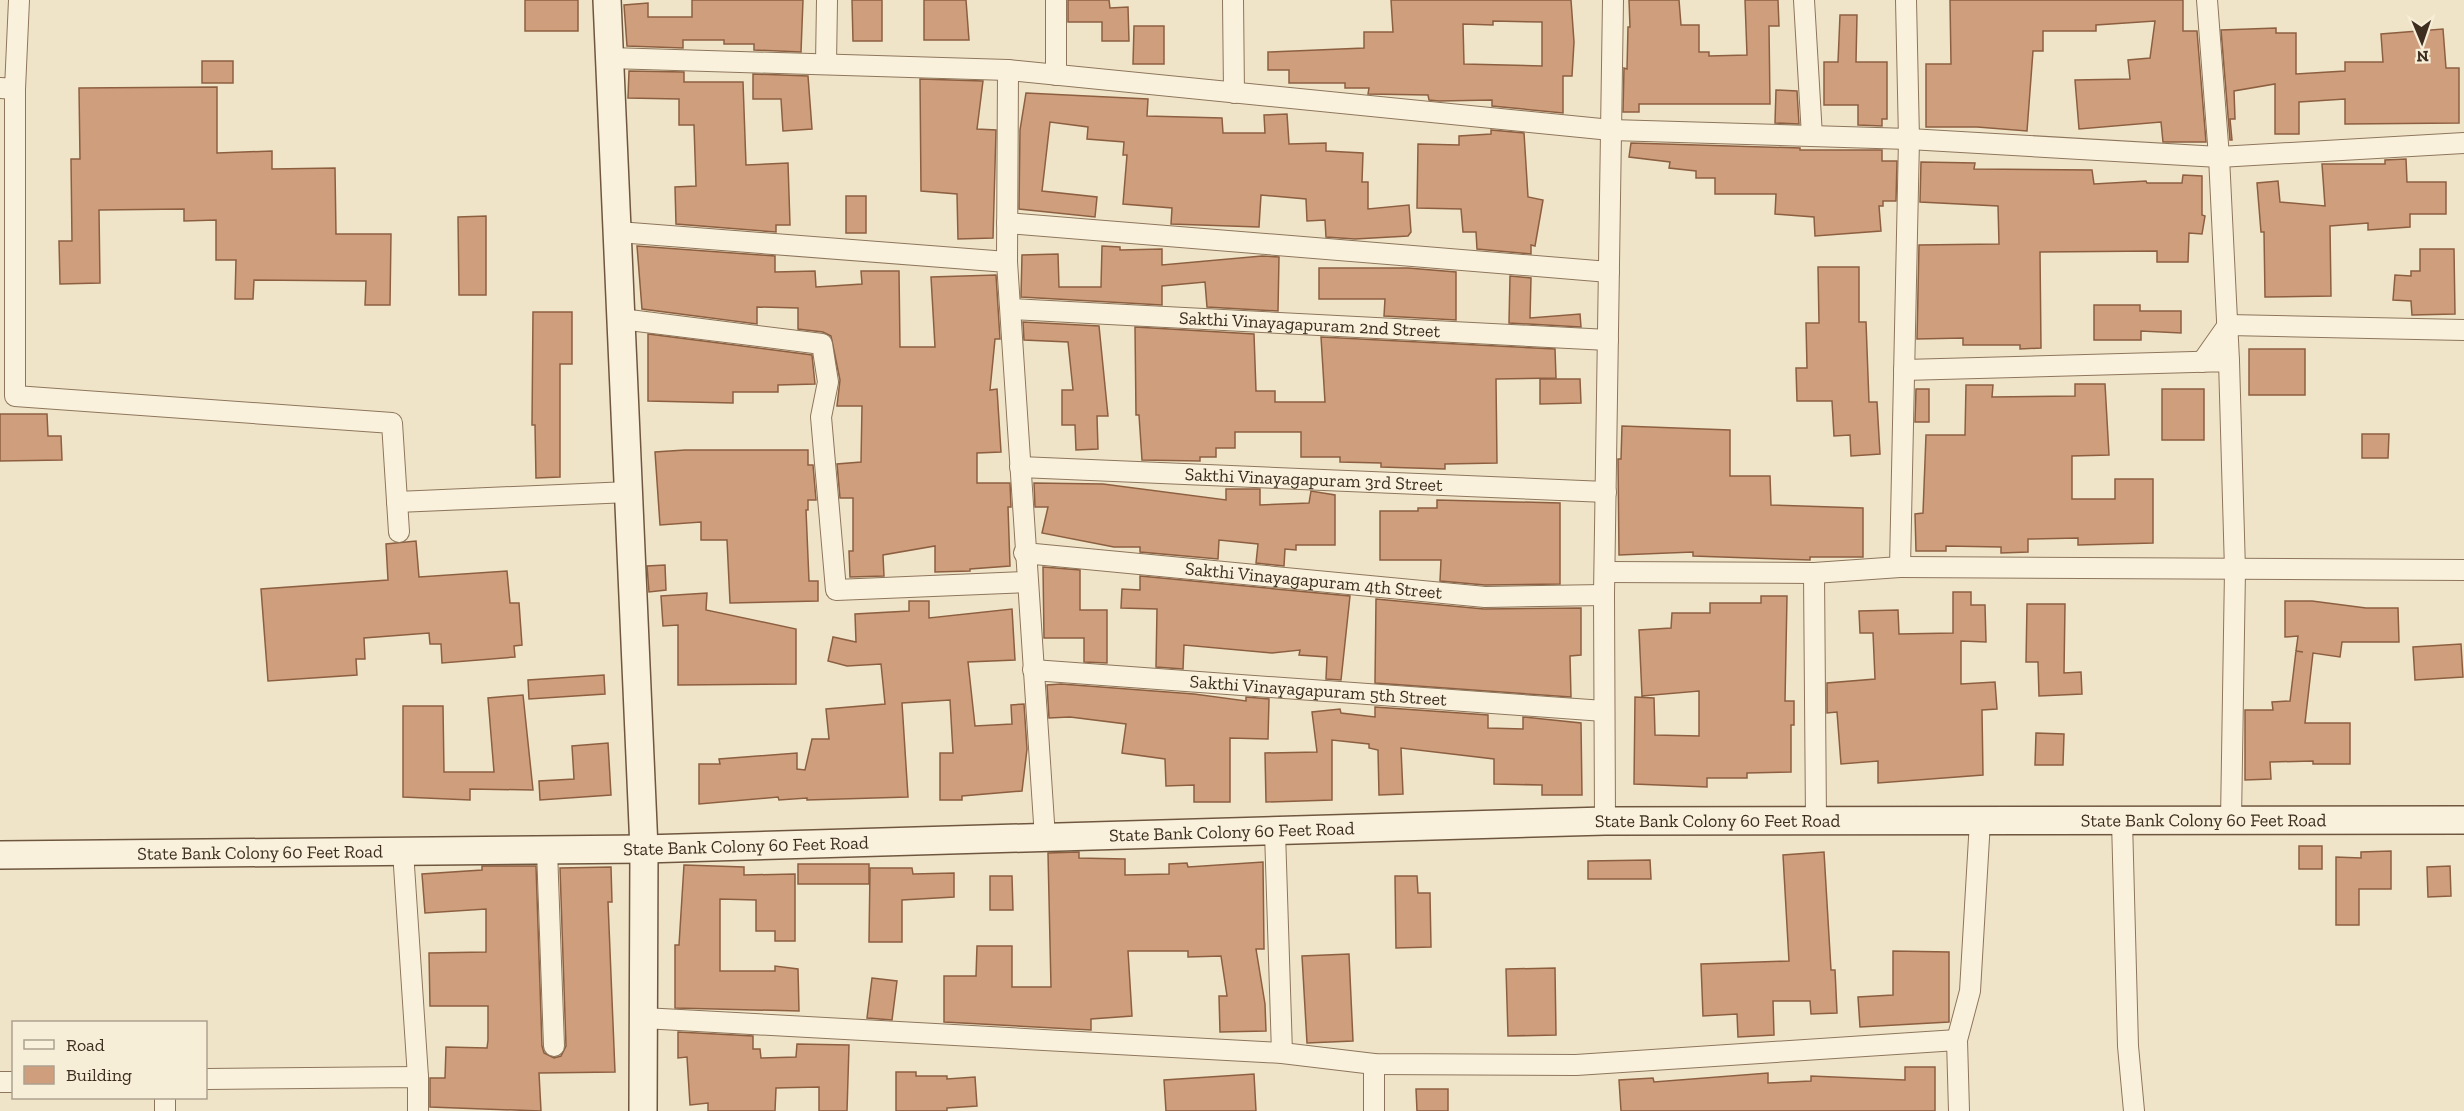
<svg xmlns="http://www.w3.org/2000/svg" width="2464" height="1111" viewBox="0 0 2464 1111" font-family="'Zilla Slab',serif">
	<rect width="100%" height="100%" fill="#f0e4c8"/>
	<g fill="#cf9f7d" stroke="#8d5f41" stroke-width="1.5" fill-rule="evenodd">
		<rect x="525" y="0" width="53" height="31"/>
		<path d="M692,0h111l-2,52 -47,-2v-6h-30v-4h-41v8l-56,-2 -3,-41 24,-2v14h44z"/>
		<path d="M852,0h30v41h-29z"/>
		<path d="M924,0h42l3,40h-45z"/>
		<path d="M1068,0h41l1,8 18,-1 1,34h-27v-19h-34z"/>
		<path d="M1391,0h180l3,42 -2,34h-9v37l-71,-7v-6l-53,1 -10,-1 -1,-5 -60,-1 1,-6h-24v-5h-56v-13h-21v-18l96,-4v-16h29zM1493,21l49,1v44l-78,-2 -1,-40 30,1z"/>
		<path d="M1629,0h50l2,25h18v27h10v4l38,-1 -2,-55h33l1,26h-10l1,78h-131v8h-16l1,-44 3,1 1,-42h2z"/>
		<path d="M1950,0h233v31h14l9,111h-43l-2,-20 -82,7 -4,-49 55,-1 -2,-19 22,-2 5,-37 -59,4v6h-53v20h-10l-6,80 -50,-4h-51v-63h25z"/>
		<path d="M1840,15h17l-1,47h31v57h-5v7l-24,-1v-20h-34v-43h14z"/>
		<path d="M1134,26h30v38h-31z"/>
		<path d="M2276,28v5h20v41l49,-3v-9h38l-2,-28 62,-5 3,39h13v55l-114,1v-25l-46,3v32h-24v-50l-41,7 1,28h-5l2,21h-2l-9,-110z"/>
		<rect x="202" y="61" width="31" height="22"/>
		<path d="M629,71l55,1v10h59l3,83 42,-2 2,62h-14v7l-100,-8 -1,-37 21,-1 -2,-61h-15v-26l-51,-1z"/>
		<path d="M753,74l55,2 4,53 -29,2 -2,-32h-28z"/>
		<path d="M920,79l63,2 -6,48 19,1 -3,108 -35,1 -1,-45 -36,-3z"/>
		<path d="M217,87v66l55,-2v18l63,-1 1,66h55l-1,71h-25l1,-24 -112,-1 -1,19h-18l1,-39h-20v-40l-32,1v-12l-85,1 1,73 -40,1 -1,-43h13l-1,-82h9l-1,-71z"/>
		<path d="M1776,90l21,1 2,33 -24,-1z"/>
		<path d="M1026,93l122,6 -1,17 75,2 1,15h42l-1,-18 23,-1 2,30 37,-1v8l37,2 -1,29h6v27l41,-4 2,27 -3,4 -53,3 -29,-2 -1,-17 -18,1 -1,-22 -45,-4 -2,32 -88,-3 1,-16 -49,-4 4,-49h-4l1,-13 -37,-3 1,-12 -38,-5 -8,69 55,6 -2,20 -76,-8 1,-79z"/>
		<path d="M1491,130l33,3 4,64 15,3 -8,46 -4,-1v9l-54,-5 -1,-17h-13l-2,-23 -44,-1 1,-64 41,1v-9l32,-2z"/>
		<path d="M1631,143l169,5v2h82v11h15l-1,40h-13v5h-4l2,25 -66,5 -1,-19 -39,-3 1,-20h-61v-16h-19v-7l-27,-3 1,-6 -41,-5z"/>
		<path d="M2406,159l1,23h39v32h-36v13l-42,3v-7l-38,3 1,70 -66,1 -1,-65h-3l-4,-49 21,-2 2,21 45,4 -3,-42h63v-4z"/>
		<path d="M1921,162l54,1 -1,6 118,1 2,14 52,-3 1,2h35l1,-8 19,1v39l3,1 -3,18 -13,-1 -1,29h-31v-11l-117,1 1,96 -21,1v-4h-57v-7l-46,1 2,-94 80,-1 -1,-38 -78,-4z"/>
		<rect x="846" y="196" width="20" height="37"/>
		<path d="M486,216v79h-27l-1,-78z"/>
		<path d="M637,246l138,10v16l40,-1 1,16 46,-3 -1,-13h38l1,76h35l-4,-70 65,-2 4,64h-5l-5,51 7,-1 4,63 -24,1v30h33l1,24h-3l2,59 -40,3v2l-35,1v-26l-52,9 1,21 -34,1 -1,-26h4v-53h-13l-3,-34 24,-2 1,-56h-25l3,-26 -9,-44 -8,-4 -25,-3v-21l-41,-1v17l-115,-15z"/>
		<path d="M1102,246l18,1v3l42,-1v16l100,-9 17,1 -1,54 -71,-4 -2,-25 -43,4v19l-141,-8 1,-42 36,-1 1,33h42z"/>
		<path d="M2420,249h34l1,65 -43,1 -1,-14 -18,-1 2,-25 16,1v-5h9z"/>
		<path d="M1818,267h41v55h7l3,80h8l3,52 -29,2 -1,-21 -16,1 -2,-35h-35l-1,-33h11l-1,-45h13z"/>
		<path d="M1319,268h89l48,4v48l-72,-4 1,-17h-66z"/>
		<path d="M1510,276l21,2 -1,40 50,-4 1,13 -72,-4z"/>
		<path d="M2094,305h46v6h41v22l-40,-2v9h-47z"/>
		<path d="M533,312h39v52h-12v113l-24,1 -1,-53h-3z"/>
		<path d="M1023,322l76,4 9,90h-11l1,33 -22,1 -1,-25h-13v-35h11l-5,-48 -44,-2z"/>
		<path d="M1135,327l119,7 2,57h19v11h50l-4,-65 234,12 1,29 -60,1 1,84 -52,1v5l-64,-2v-4l-41,-1v-5h-39v-25h-66v16h-19v9h-16v4l-58,-1 -3,-45h-3z"/>
		<path d="M648,334l164,21 3,29 -37,1v7h-45v11l-85,-2z"/>
		<rect x="2249" y="349" width="56" height="46"/>
		<path d="M1540,379h40l1,24 -41,1z"/>
		<path d="M2075,384h30l4,71 -37,1v43h43v-20h38v64l-75,2v-7l-50,1v13l-27,1v-6l-55,-1v5h-30l-1,-37 8,-1 3,-78h39l1,-50h27l-1,12 83,-1z"/>
		<path d="M1916,389h13v33h-14z"/>
		<rect x="2162" y="389" width="42" height="51"/>
		<path d="M0,414h47l1,22h13l1,24 -62,1z"/>
		<path d="M1622,426l108,4v46h40l1,29 92,3v49h-53v3l-117,-4v-4l-74,3 -1,-96h3z"/>
		<path d="M2362,434h27l-1,24h-26z"/>
		<path d="M685,450h123v15h5l3,35h-8v10h-2l3,71h9v20l-88,2 -3,-63h-26v-18l-41,3 -5,-73z"/>
		<path d="M1034,483l69,1 123,16v-11h34v16l49,-2 2,-12 24,4v50h-39v5l-11,-1 -1,17 -28,-3 2,-19 -39,-4 -1,19 -78,-7v-5h-26l-72,-14 6,-26h-13z"/>
		<path d="M1437,500l123,3v81l-75,1 -45,-4 1,-21h-61v-49h38v-3h19z"/>
		<path d="M416,541l3,36 88,-6 3,32h9l3,42 -8,1 1,11 -73,6 -1,-19h-11l-1,-11 -65,5 1,21h-9l1,16 -89,6 -7,-92 127,-9 -2,-36z"/>
		<path d="M665,565l1,25 -17,2 -2,-26z"/>
		<path d="M1043,567l37,3v40h27v53l-23,-1v-24h-40z"/>
		<path d="M1140,576l210,20 -9,84 -15,-1 1,-22 -28,-2 1,-5 -28,3 -88,-8 -1,24 -27,-2 1,-58 -36,-1 1,-19 18,1z"/>
		<path d="M1953,592h18v13h14l1,37 -25,-1v43l34,-2 2,27 -15,1 1,65 -105,8v-22l-37,3 -4,-52 -10,1v-30l48,-4 -2,-46h-13l-1,-22 39,-1 1,24 54,-1z"/>
		<path d="M707,593l-1,17 90,19v55l-118,1v-60l-15,1 -2,-30z"/>
		<path d="M1761,596h26l-2,105h9v24h-3v47l-44,1v5h-40v9l-73,-3 1,-87 19,1 1,37 44,1v-45l-57,5 -3,-66 32,-2 1,-15h38v-10h51z"/>
		<path d="M1376,599l108,10 97,-1v47l-11,1 1,41 -196,-14z"/>
		<path d="M909,601h20v17l83,-9 3,51 -47,2 7,64 37,-2 -1,-19 13,-1 3,45 -5,42 -60,5v4h-22v-47h13l-3,-53 -48,3 6,94 -101,3v-2l-28,2 -1,-3 -79,7v-40h21l-1,-5 78,-6v16l8,1 7,-31h17l-3,-30 59,-5 -4,-40 -34,2 -19,-5 5,-24 23,5 -1,-28 54,-3z"/>
		<path d="M2285,601h27l54,7h32l1,34h-57l-2,15 -27,-4 -8,70h45v41h-37v-3l-43,1 1,17 -26,1v-70h28l-1,-8 18,-1 6,-50 7,1 -7,-1 2,-15 -13,1z"/>
		<path d="M2027,604h38l-1,69 17,-1 1,22 -43,2 -1,-34h-12z"/>
		<path d="M2461,644l2,33 -48,3 -2,-33z"/>
		<path d="M604,675l1,19 -76,5 -1,-19z"/>
		<path d="M1061,684l133,10 52,7v-4l23,2 -1,40 -38,-1v64h-36v-17l-28,1 -1,-27 -43,-6 4,-29 -56,-7 -21,1 -2,-33z"/>
		<path d="M523,695l10,95 -63,-1v11l-67,-3v-91h40l1,66h50l-6,-74z"/>
		<path d="M1375,707l113,8v13l35,1v-12l58,6 1,72h-40v-10l-48,-1v-25l-93,-11 2,46 -24,1 -1,-45 -9,-2v-4l-37,-4v60l-66,2 -1,-49 52,-1 -5,-40 28,-3 1,4 34,4z"/>
		<path d="M2036,733l28,1 -1,31h-28z"/>
		<path d="M608,743l3,52 -71,5 -1,-19 35,-2 -2,-33z"/>
		<rect x="2299" y="846" width="23" height="23"/>
		<path d="M2391,851v38h-32v36h-23v-68l25,1v-6z"/>
		<path d="M1079,852v6l46,1v16l44,-1v-10l18,-1 1,4 75,-5 1,87h-8l9,55 1,27 -46,1 -1,-36h8l-6,-40 -33,1v-6h-60l4,65 -41,3v11l-147,-8v-46h32l1,-30h35v41h39l-3,-134z"/>
		<path d="M1824,852l7,118h4l2,43 -26,1 -1,-13h-37l1,34 -36,2 -1,-23 -34,2 -2,-52 88,-3 -6,-106z"/>
		<path d="M1650,860l1,19h-63v-18z"/>
		<rect x="798" y="864" width="71" height="20"/>
		<path d="M684,865l60,2v8l51,-1v67h-20v-10h-19v-31l-36,-1v72h55v-5l23,3 1,42 -124,-3v-63h4z"/>
		<path d="M482,866h54l6,180 2,7 10,5 7,-2 5,-10 -6,-178 51,-1 1,35h-4l7,170 -76,1 2,38 -111,-4v-29h15l1,-31 41,1 1,-8v-34h-58l-1,-53 57,-1v-43l-61,4 -3,-39 60,-4z"/>
		<path d="M2450,866l1,30 -23,1 -1,-30z"/>
		<path d="M870,868h42l1,6 41,-1v24l-52,3v42h-33z"/>
		<path d="M990,876h22l1,34h-23z"/>
		<path d="M1395,876h22l1,17h12l1,54 -35,1z"/>
		<path d="M1893,951l56,1v70l-89,5 -2,-30 35,-2z"/>
		<path d="M1349,954l4,87 -46,2 -5,-87z"/>
		<path d="M1555,968l1,67 -48,1 -2,-67z"/>
		<path d="M872,978l25,3 -5,39 -25,-2z"/>
		<path d="M678,1032l75,4v13h7l1,9 35,-1 1,-13 52,1 -2,66h-28v-24l-43,1 -1,23h-67v-8l-18,2 -3,-48 -9,1z"/>
		<path d="M1905,1067h30v44h-314l-2,-31 34,-2 1,4 114,-9v10l43,-2v-5l94,4z"/>
		<path d="M896,1072h20v4h31v3l28,-2 2,29 -30,2v3h-51z"/>
		<path d="M1254,1074l2,37h-90l-2,-31z"/>
		<path d="M1416,1089h32v22h-31z"/>
	</g>
	<g fill="none" stroke-linecap="round" stroke-linejoin="round">
		<defs>
			<g id="street">
				<path d="M1233,0l1,93"/>
				<path d="M1804,0l8,136"/>
				<path d="M2207,0l12,157 245,-14"/>
				<path d="M610,58l398,12 603,60 298,9 310,18 10,204"/>
				<path d="M826,64l1,-64"/>
				<path d="M1056,75v-75"/>
				<path d="M0,88l15,1 4,-89"/>
				<path d="M15,89v307l377,27 7,109"/>
				<path d="M1007,223l602,49"/>
				<path d="M618,232l389,30 38,576"/>
				<path d="M1007,262l1,-192"/>
				<path id="s1" d="M1012,309l596,31"/>
				<path d="M621,319l201,25 6,38 -7,35 15,173 191,-8"/>
				<path d="M2202,362l26,-37 236,5"/>
				<path d="M1904,370l325,-9 6,209 -4,250"/>
				<path id="s2" d="M1020,467l586,25"/>
				<path d="M397,502l232,-10"/>
				<path id="s3" d="M1024,553l461,44 119,-2"/>
				<path d="M1900,567l564,3"/>
				<path d="M1605,572l209,1 86,-6 9,-428 -3,-139"/>
				<path d="M1814,573l2,248"/>
				<path id="s4" d="M1033,670l571,41"/>
				<path d="M1605,821l-1,-226 9,-595"/>
				<path d="M2122,821l6,225 6,65"/>
				<path d="M1275,832l7,221"/>
				<path d="M547,850l7,196"/>
				<path d="M403,851l15,226"/>
				<path d="M643,1018l639,35 92,11 202,1 381,-25"/>
				<path d="M206,1079l212,-2v34"/>
				<path d="M0,1082h14"/>
				<path d="M165,1111v-13"/>
				<path d="M1374,1111v-47"/>
				<path d="M1959,1111l-2,-71 13,-49 10,-170"/>
			</g>
			<g id="secondary">
				<path d="M607,0l37,849 -1,262"/>
				<path id="s5" d="M0,855l644,-6 961,-28 859,-1"/>
			</g>
		</defs>
		<use href="#street" stroke="#8d765c" stroke-width="22"/>
		<use href="#secondary" stroke="#6f573f" stroke-width="30"/>
		<use href="#street" stroke="#faf1dc" stroke-width="20"/>
		<use href="#secondary" stroke="#faf1dc" stroke-width="27"/>
	</g>
	<g text-anchor="middle" dominant-baseline="central" stroke-width="4.5" stroke-linejoin="round" paint-order="stroke">
		<g font-size="18" fill="#3d2e20" stroke="#f7eed8">
			<text stroke="none"><textPath href="#s1" startOffset="298">Sakthi Vinayagapuram 2nd Street</textPath></text>
			<text stroke="none"><textPath href="#s2" startOffset="294">Sakthi Vinayagapuram 3rd Street</textPath></text>
			<text stroke="none"><textPath href="#s3" startOffset="291">Sakthi Vinayagapuram 4th Street</textPath></text>
			<text stroke="none"><textPath href="#s4" startOffset="286">Sakthi Vinayagapuram 5th Street</textPath></text>
			<text stroke="none"><textPath href="#s5" startOffset="2204">State Bank Colony 60 Feet Road</textPath></text>
			<text stroke="none"><textPath href="#s5" startOffset="1718">State Bank Colony 60 Feet Road</textPath></text>
			<text stroke="none"><textPath href="#s5" startOffset="1232">State Bank Colony 60 Feet Road</textPath></text>
			<text stroke="none"><textPath href="#s5" startOffset="746">State Bank Colony 60 Feet Road</textPath></text>
			<text stroke="none"><textPath href="#s5" startOffset="260">State Bank Colony 60 Feet Road</textPath></text>
		</g>
	</g>
	<rect x="12" y="1021" width="195" height="78" fill="#f7eed8" stroke="#ada18e" stroke-width="1.5"/>
	<rect x="24" y="1040" width="30" height="9" fill="#faf1dc" stroke="#ada18e" stroke-width="1.5"/>
	<text x="66" y="1051" font-size="18" fill="#3d2e20">Road</text>
	<rect x="24" y="1066" width="30" height="18" fill="#cf9f7d" stroke="#ada18e" stroke-width="1.5"/>
	<text x="66" y="1081" font-size="18" fill="#3d2e20">Building</text>
	<g transform="translate(2422 42) rotate(178)" stroke="#f7eed8" stroke-width="4.5" paint-order="stroke">
	<path d="M0-4.5L10 22L0 15L-10 22Z" fill="#3d2e20"/>
	<text y="-9" font-size="16" font-weight="bold" text-anchor="middle" fill="#3d2e20">N</text>
	</g>
</svg>
